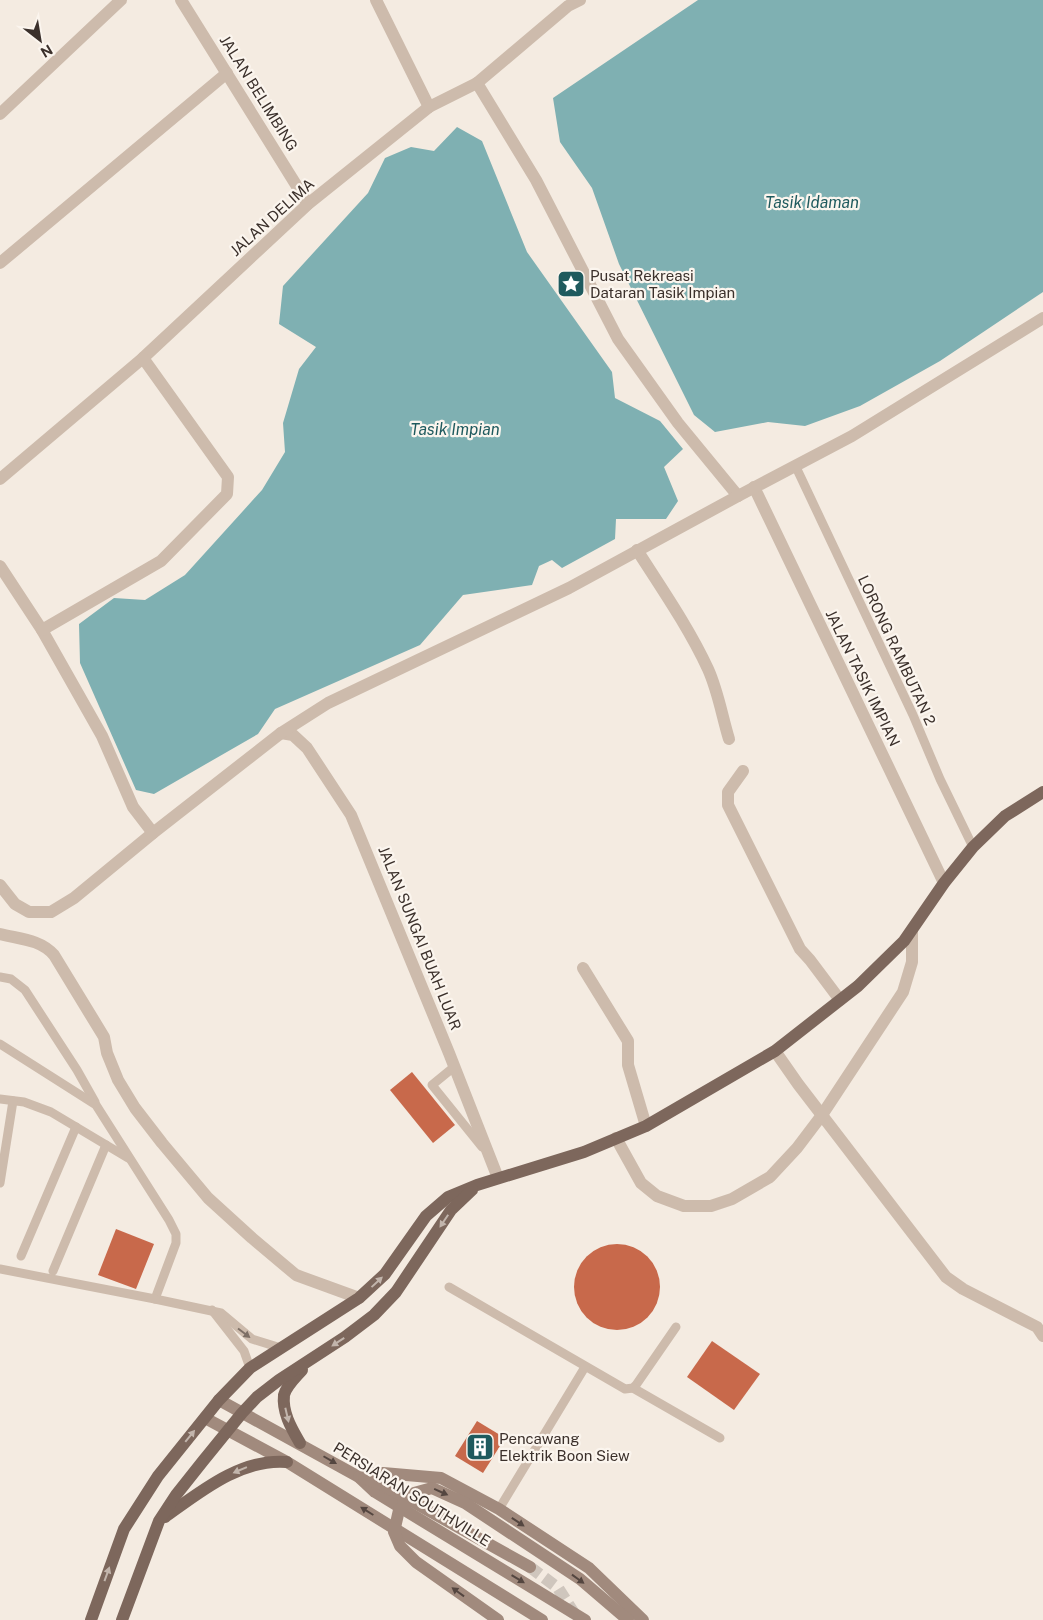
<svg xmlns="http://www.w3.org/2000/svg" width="1043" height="1620" viewBox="0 0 1043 1620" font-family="'Public Sans',sans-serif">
	<rect width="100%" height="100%" fill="#f4ebe1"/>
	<g fill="#7fb0b2">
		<path d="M698,0h345v292l-103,69 -80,45 -55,20 -37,-4 -53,10 -21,-17 -75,-151 -27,-76 -32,-46 -7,-44z"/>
		<path d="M457,127l25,14 45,111 85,120 3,26 45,23 23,28 -19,18 14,34 -12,18h-50l-1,20 -53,29 -10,-8 -13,6 -7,19 -69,10 -43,50 -145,64 -17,25 -104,60 -18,-4 -56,-127 -1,-39 35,-26 31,2 40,-25 77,-85 23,-38 -2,-29 16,-54 17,-22 -37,-23 4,-38 85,-93 17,-35 26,-11 23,4z"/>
	</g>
	<g fill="#c8694b">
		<path d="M412,1072l43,53 -22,18 -43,-53z"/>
		<path d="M116,1229l38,15 -18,45 -38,-14z"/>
		<circle cx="617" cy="1287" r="43"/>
		<path d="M712,1341l48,33 -26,36 -47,-33z"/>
		<path d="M477,1421l28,17 -22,35 -28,-17z"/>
	</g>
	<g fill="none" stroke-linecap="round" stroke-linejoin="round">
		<path stroke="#cfc6bd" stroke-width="12" stroke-dasharray="12 6" stroke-linecap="butt" d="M530,1567l28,21 17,27"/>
		<g stroke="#cdbbac" stroke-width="9">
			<path d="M795,465l118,250 27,64 33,68"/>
			<path d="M0,977l11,2 14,11 52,80 18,32"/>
			<path d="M0,1044l96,61 73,115 7,14v9l-21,56 66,14 31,26 29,9"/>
			<path d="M454,1067l-22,18 50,62"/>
			<path d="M0,1099l24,3 27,10 77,46"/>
			<path d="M0,1183l13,-82"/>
			<path d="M21,1256l55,-129"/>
			<path d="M0,1269l155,30"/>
			<path d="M53,1271l53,-126"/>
			<path d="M449,1287l176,102 8,-1 3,-3 40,-58"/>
			<path d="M212,1310l32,41 6,17"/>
			<path d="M633,1388l87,50"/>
			<path d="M499,1509l86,-142"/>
		</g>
		<g stroke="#cdbbac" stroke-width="12">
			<path d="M181,0l127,204"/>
			<path d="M376,0l53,107"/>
			<path d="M477,83l59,97 82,159 60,84 60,73"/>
			<path d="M0,114l121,-114"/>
			<path d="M0,263l227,-190"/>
			<path d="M0,479l143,-121 165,-154 121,-97 48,-24 91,-77 12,-6"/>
			<path d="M754,487l190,396"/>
			<path d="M637,550c25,39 52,78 71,119 10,22 14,47 21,70"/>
			<path d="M0,566l42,64 60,106 31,71 20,26"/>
			<path d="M42,630l119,-69 66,-67 1,-17 -85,-119"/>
			<path d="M281,733l12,2 14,13 44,67 98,238 49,125"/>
			<path d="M743,771l-15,21v13l72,144 10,11 30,40"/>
			<path d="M0,885l15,19 14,8h22l23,-14 79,-65 128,-100 47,-30 241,-115 169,-92 114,-60 191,-118"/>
			<path d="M0,934c19,5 40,5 54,21l50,82 3,16 11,27 17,28 27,35 46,55 44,40 44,37 63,23"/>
			<path d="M583,968l45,73v24l18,61"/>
			<path d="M775,1051l23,33 148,193 17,12 74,38 6,9"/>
			<path d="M616,1138l25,45 16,13 27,10h27l21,-7 38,-22 27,-29 25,-33 81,-123 9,-30v-31"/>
		</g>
		<g stroke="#a18a7d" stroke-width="12">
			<path d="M219,1400l140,77 16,15 210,128"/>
			<path d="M205,1418l82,44 255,158"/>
			<path d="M359,1477l12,-4h12l58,5 58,31 90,59 54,52"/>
			<path d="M364,1478l17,6 149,83"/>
		</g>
		<g stroke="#7d675c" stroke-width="12">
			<path d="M300,1443c-8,-14 -18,-30 -16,-48 2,-9 12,-18 18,-25"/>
			<path d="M165,1517c35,-25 76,-59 122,-55"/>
			<path d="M91,1620l33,-91 34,-53 61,-76 31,-32 109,-70 26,-24 41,-58 22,-19 29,-12 107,-33 62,-26 129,-75 83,-65 46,-45 40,-58 29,-36 32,-31 38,-24"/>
			<path d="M122,1620l37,-99 17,-26 27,-34 39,-48 15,-16 22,-17 66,-43 29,-22 22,-23 55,-82 21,-20"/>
		</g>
		<path stroke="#a18a7d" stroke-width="12" d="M498,1620l-82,-58 -16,-16 -6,-14 5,-22 15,-17 18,-5 33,15 115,76 48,41"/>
	</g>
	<defs><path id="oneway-solid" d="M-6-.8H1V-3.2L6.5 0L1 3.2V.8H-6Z" transform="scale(1.25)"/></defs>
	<g fill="#c2b5ac">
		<use href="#oneway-solid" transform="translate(444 1221) rotate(124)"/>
		<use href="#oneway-solid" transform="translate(377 1282) rotate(-43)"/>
		<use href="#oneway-solid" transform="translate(338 1342) rotate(147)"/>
		<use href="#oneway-solid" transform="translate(287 1415) rotate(77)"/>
		<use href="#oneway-solid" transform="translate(190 1436) rotate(-51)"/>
		<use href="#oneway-solid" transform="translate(240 1470) rotate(157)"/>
		<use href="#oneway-solid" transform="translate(107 1574) rotate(-70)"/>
	</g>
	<use fill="#7d6f65" href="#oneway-solid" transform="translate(244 1333) rotate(37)"/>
	<g fill="#544640">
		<use href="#oneway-solid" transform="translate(330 1460) rotate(30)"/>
		<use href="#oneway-solid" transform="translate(441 1492) rotate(24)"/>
		<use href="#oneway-solid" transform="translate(367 1511) rotate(-148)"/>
		<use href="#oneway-solid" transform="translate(518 1522) rotate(34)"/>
		<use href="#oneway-solid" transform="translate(518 1579) rotate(31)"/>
		<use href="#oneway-solid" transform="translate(578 1579) rotate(36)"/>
		<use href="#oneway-solid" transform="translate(458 1592) rotate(-144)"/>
	</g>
	<defs>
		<symbol id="sight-square" viewBox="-11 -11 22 22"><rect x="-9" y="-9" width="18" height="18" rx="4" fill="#1f5a5e" stroke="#fbf5ee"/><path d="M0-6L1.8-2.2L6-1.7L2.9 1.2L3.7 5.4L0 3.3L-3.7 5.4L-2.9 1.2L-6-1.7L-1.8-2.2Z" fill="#fff"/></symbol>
		<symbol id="building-square" viewBox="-11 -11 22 22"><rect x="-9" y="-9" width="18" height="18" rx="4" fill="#1f5a5e" stroke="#fbf5ee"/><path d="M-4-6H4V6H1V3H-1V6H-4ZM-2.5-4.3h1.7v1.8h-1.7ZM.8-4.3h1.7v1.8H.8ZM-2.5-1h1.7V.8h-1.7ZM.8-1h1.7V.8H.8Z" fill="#fff"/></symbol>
	</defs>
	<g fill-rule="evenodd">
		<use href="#sight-square" x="555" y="268" width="32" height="32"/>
		<use href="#building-square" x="464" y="1431" width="32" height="32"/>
	</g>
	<g text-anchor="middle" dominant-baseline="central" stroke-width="4.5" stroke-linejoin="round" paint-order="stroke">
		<g font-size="15" fill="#3b302b" stroke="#fbf5ee">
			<text transform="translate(259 93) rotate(58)">JALAN BELIMBING</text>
			<text transform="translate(272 217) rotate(-42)">JALAN DELIMA</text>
			<text transform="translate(897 650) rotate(65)">LORONG RAMBUTAN 2</text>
			<text transform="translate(863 678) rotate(64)">JALAN TASIK IMPIAN</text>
			<text transform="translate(420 938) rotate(68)">JALAN SUNGAI BUAH LUAR</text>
			<text transform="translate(412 1494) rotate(32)">PERSIARAN SOUTHVILLE</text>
		</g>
		<g font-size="15" fill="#3b302b" stroke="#fbf5ee" text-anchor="start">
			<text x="590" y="275">Pusat Rekreasi<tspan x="590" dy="17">Dataran Tasik Impian</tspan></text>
			<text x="499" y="1438">Pencawang<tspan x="499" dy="17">Elektrik Boon Siew</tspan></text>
		</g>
		<g font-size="16" font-style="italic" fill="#1f5a5e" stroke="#fbf5ee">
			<text x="812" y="202">Tasik Idaman</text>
			<text x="455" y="429">Tasik Impian</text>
		</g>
	</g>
	<g transform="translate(40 40) rotate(149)" stroke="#fbf5ee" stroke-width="4" paint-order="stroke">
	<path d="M0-4L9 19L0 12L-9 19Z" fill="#3b302b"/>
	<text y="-8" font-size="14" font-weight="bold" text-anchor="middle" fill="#3b302b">N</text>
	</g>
</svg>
